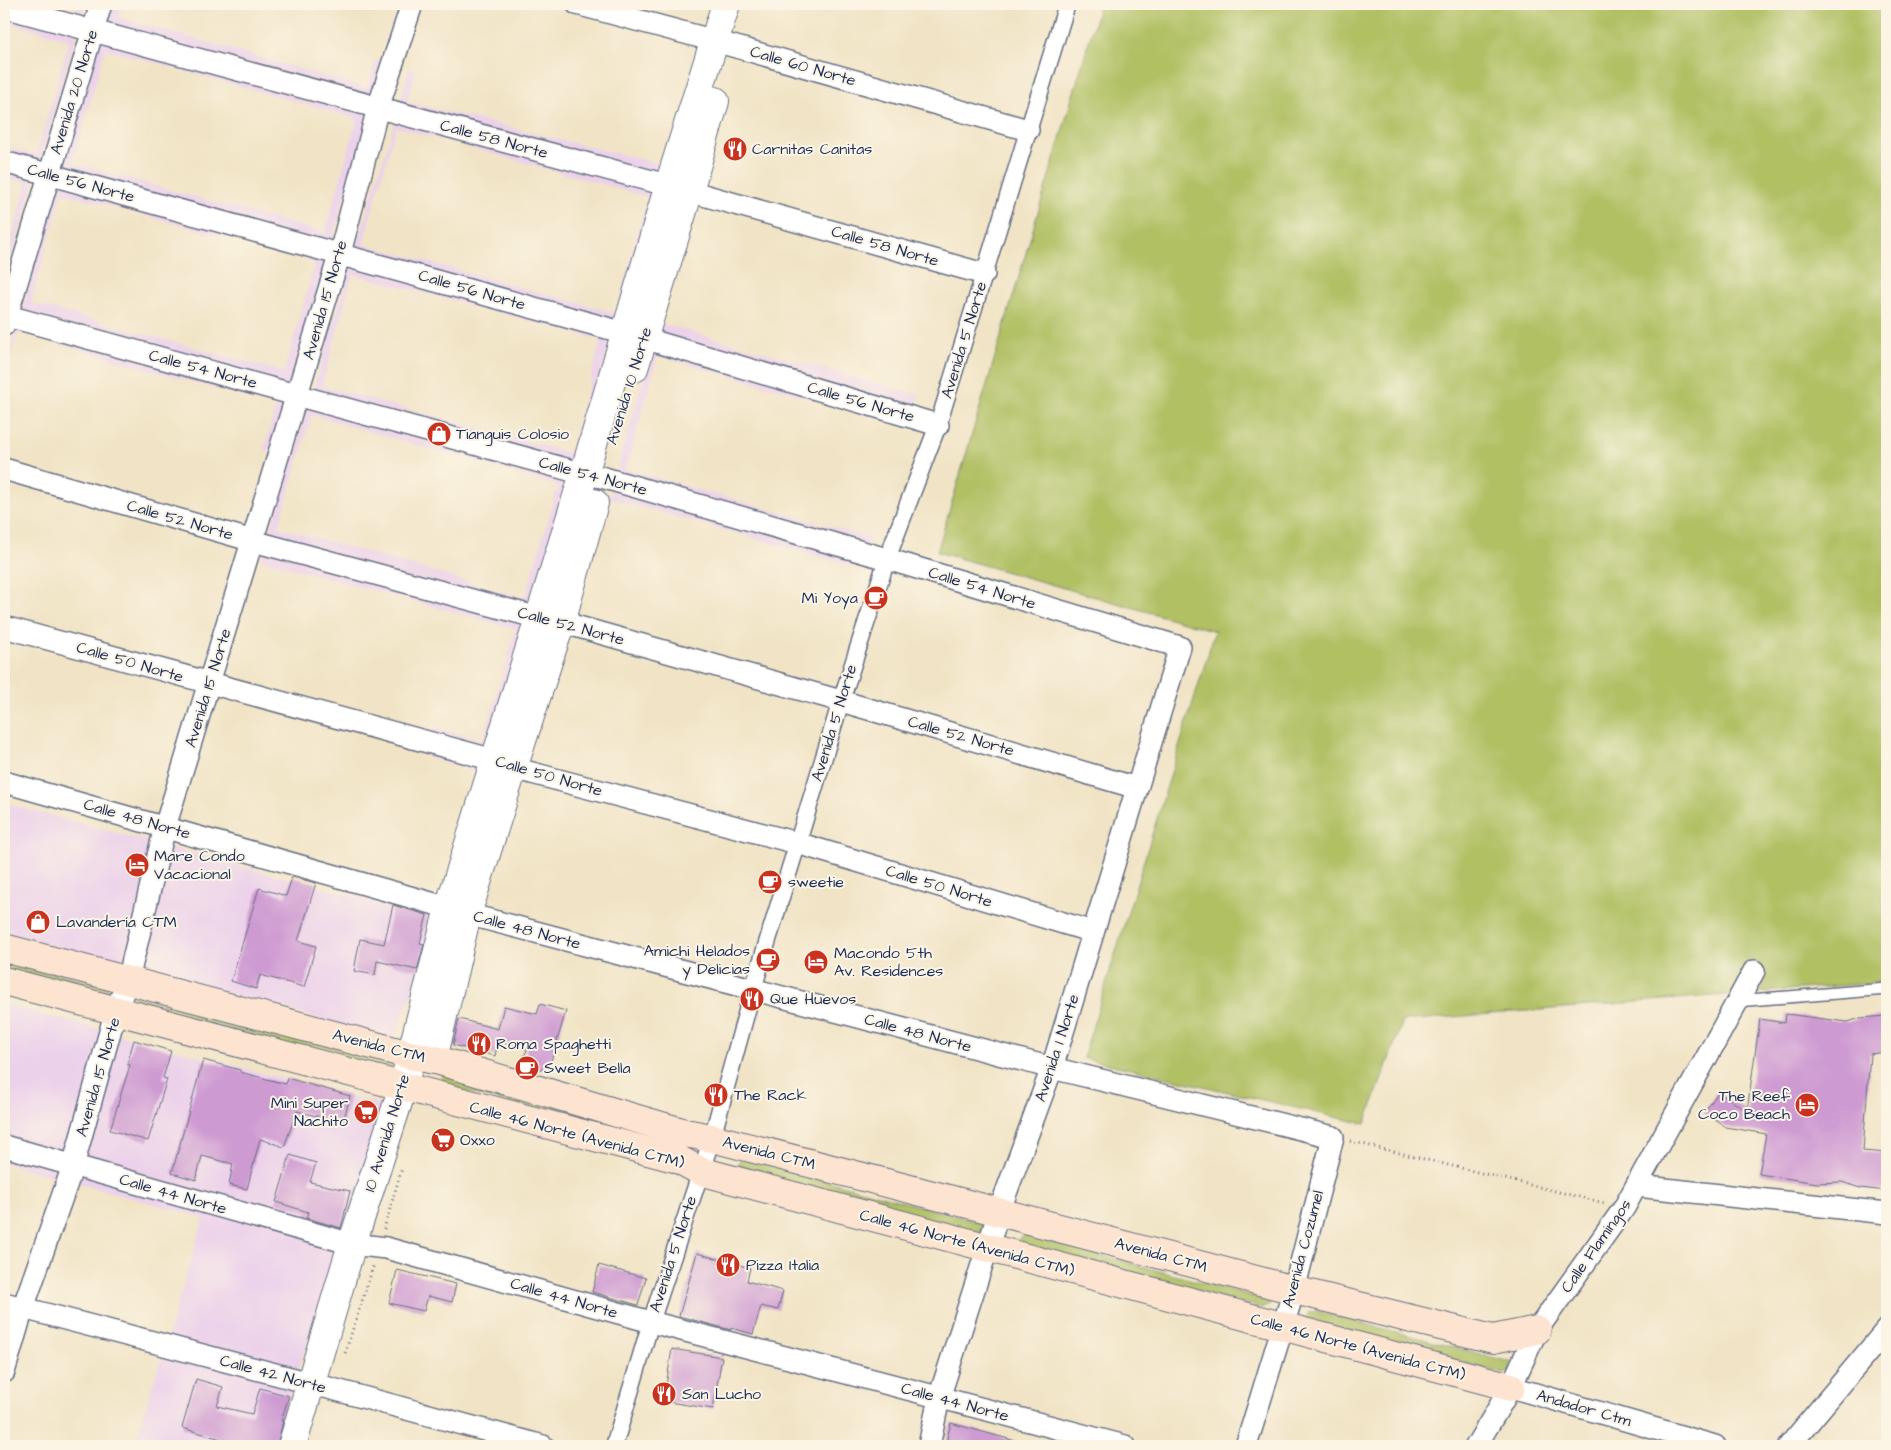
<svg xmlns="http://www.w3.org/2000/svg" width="1891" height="1450" viewBox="0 0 1891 1450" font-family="'Architects Daughter',sans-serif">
	<rect width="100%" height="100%" fill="#fcf5e5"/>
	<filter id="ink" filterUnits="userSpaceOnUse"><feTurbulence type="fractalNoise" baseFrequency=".02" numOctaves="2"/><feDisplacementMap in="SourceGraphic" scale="10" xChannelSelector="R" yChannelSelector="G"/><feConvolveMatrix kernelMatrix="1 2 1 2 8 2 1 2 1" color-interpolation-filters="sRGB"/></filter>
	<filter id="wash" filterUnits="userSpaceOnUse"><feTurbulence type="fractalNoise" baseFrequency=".0096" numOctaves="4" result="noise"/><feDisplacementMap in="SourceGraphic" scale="20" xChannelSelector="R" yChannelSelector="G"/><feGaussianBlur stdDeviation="1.12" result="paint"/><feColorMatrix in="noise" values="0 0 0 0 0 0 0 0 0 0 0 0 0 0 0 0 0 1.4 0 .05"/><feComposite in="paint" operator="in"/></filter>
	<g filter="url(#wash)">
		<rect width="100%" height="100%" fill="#f1e4c6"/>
		<g fill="#ecd1ea" fill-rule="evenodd">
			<path d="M4,4h46l27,7 2,-7h6l-81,283v-21l23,-83 -23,-6v-31l32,9 33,-115 -65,-19z"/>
			<path d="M111,4h11l-4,13 249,71 8,-28 9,2 -113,390 -7,-3 12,-43 -258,-74 -10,35 -3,-1zM105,49l252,70 -32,114 -252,-70zM62,193l253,69 -31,110 -253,-69z"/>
			<path d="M409,69l7,1 -9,32 257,63 -183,608 -55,-16 9,-30 48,14 33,-112 -255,-69 131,-430zM396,127l252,70 -32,116 -253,-69zM353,274l248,66 -31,113 -248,-67zM312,415l246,71 -33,112 -246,-71z"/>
			<path d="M659,323l260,72 -9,31 -252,-70 -32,113 245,69 -8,31 -254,-71z"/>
			<path d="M4,803l435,116 -45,120 -390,-107z"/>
			<path d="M4,1004l381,102 -48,149 -65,191h-138l70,-228 -200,-55z"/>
		</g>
		<g fill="#b0c063" stroke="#667860">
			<path d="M1100,4h787v978l-484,39 -38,103 -282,-66 132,-427 -278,-79z"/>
			<path d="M4,959l102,27 3,6 -3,5 -102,-26z"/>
			<path d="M135,996l260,66 1,12 -264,-71z"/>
			<path d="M443,1074l229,64 2,7 -234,-60z"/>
			<path d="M742,1158l239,65 3,2 -4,8 -241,-63 -1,-7z"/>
			<path d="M1024,1235l244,65 2,5 -8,3 -241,-62 -3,-6z"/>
			<path d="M1316,1311l194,51 1,5 -1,4 -6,3 -198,-55 2,-6z"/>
		</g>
		<g id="blocks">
			<g fill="#ce9ad2">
				<path d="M292,877l24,6 -18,58 18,5 -12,41 -44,-12 -4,14 -25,-8 28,-93 27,8z"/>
				<path d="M393,905l34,10 -7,28 4,1 -7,26 -40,-9 -2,14 -21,-4 6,-32 24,5z"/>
				<path d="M540,1004l26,7 -18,60 -26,-7 5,-15 -29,-7 -3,14 -42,-11 6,-26 39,10 6,-23 33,8z"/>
				<path d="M1786,1014l62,8 12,-4 27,-2v36l-17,2 -7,97 24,2v38l-27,-3 -18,-6 -25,1 -58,-9 7,-40 -40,-7 -22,-14 14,-21 29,19 13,-92 25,4z"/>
				<path d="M134,1040l37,11 -8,27 4,1 -19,62 -38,-11 20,-65 -3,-1z"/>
				<path d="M203,1060l37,10v2l46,12 1,-6 63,18 -7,27 -46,-12 -13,36 -24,-8 -13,50 -18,-4 4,-21 -31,-8 -6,24 -24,-7z"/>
				<path d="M290,1155l26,8 -6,19 40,9 -9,37 -35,-10 2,-6 -32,-10z"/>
				<path d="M697,1253l53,15 -3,13 36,10 -5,19 -17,-4 -8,28 -22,-6v2l-52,-14z"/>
				<path d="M599,1265l47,13 -8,27 -46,-13z"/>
				<path d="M397,1270l59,14 -4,18 -24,-6 -4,15 -35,-8z"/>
				<path d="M672,1349l50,8 -9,52 -57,-9 2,-15 8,1z"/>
				<path d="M196,1379l27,8 -6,19 35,8 8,-26 29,8 -8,25h2l-6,25h-46l1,-4 -50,-14z"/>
				<path d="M951,1423l68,19v4h-74z"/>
			</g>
		</g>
	</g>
	<g filter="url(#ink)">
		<use href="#blocks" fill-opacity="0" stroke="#666e82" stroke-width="1"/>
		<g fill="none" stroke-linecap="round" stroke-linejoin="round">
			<defs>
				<path id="service" d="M1737,1001l150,-12"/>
				<path id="pedestrian" d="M614,1446l37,-124 61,-184 41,-149 88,-288 46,-142 51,-134 129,-421"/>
				<g id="minor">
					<path d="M577,4l138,37 313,89"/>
					<path d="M4,7l685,184 295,83"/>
					<path d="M4,162l639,176 295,87"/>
					<path d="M4,315l580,159 17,3 286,82 293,88 -128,421 -53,144 -60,186 -10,48"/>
					<path d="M4,325l97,-321"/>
					<path d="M4,469l249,72 286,77 22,4 280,79 296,87"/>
					<path d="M4,627l490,133 19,8 284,75 296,89"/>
					<path d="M4,782l445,126 18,6 585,154 281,69 -39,153 -48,156"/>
					<path d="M4,1146l348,98 34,4 265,74 474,124"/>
					<path d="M1637,1186l250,27"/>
					<path d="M4,1303l336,88 203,55"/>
					<path d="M4,1372l19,-64 50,-142 43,-156 12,-30 37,-153 175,-574 38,-145 34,-104"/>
					<path d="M1511,1387l204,59"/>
					<path d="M1476,1446l35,-59 26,-57 87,-122 130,-237"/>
					<path d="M1789,1446l98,-117"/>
				</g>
				<g id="tertiary">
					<path d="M634,368l55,-177 26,-90"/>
					<path d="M433,1059l34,-145 46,-146 48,-146 33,-119"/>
					<path d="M292,1446l60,-202 51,-157 46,-179 135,-434 85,-289 57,-181"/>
				</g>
				<g id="secondary">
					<path d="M4,948l406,107 30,6 245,72 27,5 287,74 295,78 199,49 44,-9"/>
					<path d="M4,981l674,178 22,12 811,216"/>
				</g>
			</defs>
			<use href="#service" stroke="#666e82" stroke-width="14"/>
			<use href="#pedestrian" stroke="#666e82" stroke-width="19"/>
			<use href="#minor" stroke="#666e82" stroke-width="24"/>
			<use href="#tertiary" stroke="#666e82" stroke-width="30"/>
			<use href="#secondary" stroke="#666e82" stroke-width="30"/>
			<g stroke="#666e82" stroke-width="3" stroke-dasharray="1 4" stroke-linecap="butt">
				<path d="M1350,1141l254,62"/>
				<path d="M384,1229l18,-61"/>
				<path d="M345,1353l29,-89"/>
			</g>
			<use href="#service" stroke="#fff" stroke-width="11"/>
			<use href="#pedestrian" stroke="#fff" stroke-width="16"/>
			<use href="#minor" stroke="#fff" stroke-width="21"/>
			<use href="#tertiary" stroke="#fff" stroke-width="28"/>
			<use href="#secondary" stroke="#fde4d1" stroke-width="28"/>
		</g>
	</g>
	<defs>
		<symbol id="restaurant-disc" viewBox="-11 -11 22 22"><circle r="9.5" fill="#c8321e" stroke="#fcf5e5"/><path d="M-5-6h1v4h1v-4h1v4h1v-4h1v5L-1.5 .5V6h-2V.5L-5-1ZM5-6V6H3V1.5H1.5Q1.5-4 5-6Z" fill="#fff"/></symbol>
		<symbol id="shop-disc" viewBox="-11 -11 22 22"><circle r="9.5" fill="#c8321e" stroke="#fcf5e5"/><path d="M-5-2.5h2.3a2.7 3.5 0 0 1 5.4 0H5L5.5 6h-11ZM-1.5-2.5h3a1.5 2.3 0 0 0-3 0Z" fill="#fff"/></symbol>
		<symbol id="cafe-disc" viewBox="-11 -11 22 22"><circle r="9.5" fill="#c8321e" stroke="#fcf5e5"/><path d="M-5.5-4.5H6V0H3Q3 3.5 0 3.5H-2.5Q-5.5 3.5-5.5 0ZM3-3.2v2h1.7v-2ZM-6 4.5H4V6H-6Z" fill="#fff"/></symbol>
		<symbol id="hotel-disc" viewBox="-11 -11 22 22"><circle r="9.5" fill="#c8321e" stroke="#fcf5e5"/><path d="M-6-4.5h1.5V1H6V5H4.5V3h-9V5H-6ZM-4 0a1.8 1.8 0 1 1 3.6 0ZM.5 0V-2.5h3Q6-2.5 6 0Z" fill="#fff"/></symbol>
		<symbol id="supermarket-disc" viewBox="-11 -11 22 22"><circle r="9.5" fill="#c8321e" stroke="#fcf5e5"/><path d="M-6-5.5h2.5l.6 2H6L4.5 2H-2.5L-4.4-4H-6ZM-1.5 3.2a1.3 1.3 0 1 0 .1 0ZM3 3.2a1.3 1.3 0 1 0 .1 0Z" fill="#fff"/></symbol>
	</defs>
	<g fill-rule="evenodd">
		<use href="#restaurant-disc" x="721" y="135" width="28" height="28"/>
		<use href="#shop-disc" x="425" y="420" width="28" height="28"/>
		<use href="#cafe-disc" x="862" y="584" width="28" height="28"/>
		<use href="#hotel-disc" x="123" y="851" width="28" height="28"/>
		<use href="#cafe-disc" x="756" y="868" width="28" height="28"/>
		<use href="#shop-disc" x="24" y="908" width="28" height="28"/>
		<use href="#cafe-disc" x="754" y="946" width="28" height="28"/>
		<use href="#hotel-disc" x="802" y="948" width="28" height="28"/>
		<use href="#restaurant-disc" x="738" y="985" width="28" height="28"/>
		<use href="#restaurant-disc" x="465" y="1030" width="28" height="28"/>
		<use href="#cafe-disc" x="513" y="1054" width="28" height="28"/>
		<use href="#restaurant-disc" x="702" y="1081" width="28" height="28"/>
		<use href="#hotel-disc" x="1793" y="1091" width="28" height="28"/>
		<use href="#supermarket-disc" x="352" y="1098" width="28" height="28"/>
		<use href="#supermarket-disc" x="429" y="1126" width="28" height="28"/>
		<use href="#restaurant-disc" x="714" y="1251" width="28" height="28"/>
		<use href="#restaurant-disc" x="650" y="1380" width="28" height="28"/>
	</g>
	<g text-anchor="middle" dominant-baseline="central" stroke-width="4" stroke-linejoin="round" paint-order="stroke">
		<g font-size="16" fill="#1b2f5e" stroke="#fcf5e5">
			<text transform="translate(803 66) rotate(16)">Calle 60 Norte</text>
			<text transform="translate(74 92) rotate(-73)">Avenida 20 Norte</text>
			<text transform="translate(494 139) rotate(15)">Calle 58 Norte</text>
			<text transform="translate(81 183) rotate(15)">Calle 56 Norte</text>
			<text transform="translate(885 246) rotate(16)">Calle 58 Norte</text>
			<text transform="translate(472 290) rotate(16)">Calle 56 Norte</text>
			<text transform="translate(325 300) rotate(-74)">Avenida 15 Norte</text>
			<text transform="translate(964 340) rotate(-73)">Avenida 5 Norte</text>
			<text transform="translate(203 369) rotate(15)">Calle 54 Norte</text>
			<text transform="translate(629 386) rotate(-73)">Avenida 10 Norte</text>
			<text transform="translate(861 402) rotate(16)">Calle 56 Norte</text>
			<text transform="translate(593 476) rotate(15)">Calle 54 Norte</text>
			<text transform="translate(180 520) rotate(16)">Calle 52 Norte</text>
			<text transform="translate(982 588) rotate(17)">Calle 54 Norte</text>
			<text transform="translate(571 626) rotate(15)">Calle 52 Norte</text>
			<text transform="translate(130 662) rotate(16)">Calle 50 Norte</text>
			<text transform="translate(208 688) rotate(-73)">Avenida 15 Norte</text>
			<text transform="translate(834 723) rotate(-73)">Avenida 5 Norte</text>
			<text transform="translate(961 736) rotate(16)">Calle 52 Norte</text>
			<text transform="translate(549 776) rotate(16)">Calle 50 Norte</text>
			<text transform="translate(137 819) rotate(16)">Calle 48 Norte</text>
			<text transform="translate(939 886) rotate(17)">Calle 50 Norte</text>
			<text transform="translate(527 930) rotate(15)">Calle 48 Norte</text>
			<text transform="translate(918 1033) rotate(15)">Calle 48 Norte</text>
			<text transform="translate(379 1046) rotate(14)">Avenida CTM</text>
			<text transform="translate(1057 1048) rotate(-72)">Avenida 1 Norte</text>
			<text transform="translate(98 1077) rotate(-74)">Avenida 15 Norte</text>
			<text transform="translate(387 1133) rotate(-73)">10 Avenida Norte</text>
			<text transform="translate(577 1135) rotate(15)">Calle 46 Norte (Avenida CTM)</text>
			<text transform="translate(769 1153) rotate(14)">Avenida CTM</text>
			<text transform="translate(173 1194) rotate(16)">Calle 44 Norte</text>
			<text transform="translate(967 1243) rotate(15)">Calle 46 Norte (Avenida CTM)</text>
			<text transform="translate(1596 1246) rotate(-55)">Calle Flamingos</text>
			<text transform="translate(1303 1249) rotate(-75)">Avenida Cozumel</text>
			<text transform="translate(673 1254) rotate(-72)">Avenida 5 Norte</text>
			<text transform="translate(1161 1255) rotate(15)">Avenida CTM</text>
			<text transform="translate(564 1298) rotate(16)">Calle 44 Norte</text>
			<text transform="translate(1358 1347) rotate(15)">Calle 46 Norte (Avenida CTM)</text>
			<text transform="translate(273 1374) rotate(15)">Calle 42 Norte</text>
			<text transform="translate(955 1402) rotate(15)">Calle 44 Norte</text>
			<text transform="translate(1584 1408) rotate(16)">Andador Ctm</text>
		</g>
		<g font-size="16" fill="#1b2f5e" stroke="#fcf5e5" text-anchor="start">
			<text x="752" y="149">Carnitas Canitas</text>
			<text x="456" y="434">Tianguis Colosio</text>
			<text x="858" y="598" text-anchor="end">Mi Yoya</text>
			<text x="154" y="856">Mare Condo<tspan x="154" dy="18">Vacacional</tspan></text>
			<text x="788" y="882">sweetie</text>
			<text x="56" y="922">Lavandería CTM</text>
			<text x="750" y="951" text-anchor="end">Amichi Helados<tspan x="750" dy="18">y Delicias</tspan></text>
			<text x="834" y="953">Macondo 5th<tspan x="834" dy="18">Av. Residences</tspan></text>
			<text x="770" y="999">Que Huevos</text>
			<text x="496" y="1044">Roma Spaghetti</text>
			<text x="544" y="1068">Sweet Bella</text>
			<text x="734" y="1095">The Rack</text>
			<text x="1790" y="1096" text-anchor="end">The Reef<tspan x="1790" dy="18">Coco Beach</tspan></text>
			<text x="348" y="1103" text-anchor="end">Mini Super<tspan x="348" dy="18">Nachito</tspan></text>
			<text x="460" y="1140">Oxxo</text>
			<text x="746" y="1265">Pizza Italia</text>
			<text x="682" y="1394">San Lucho</text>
		</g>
	</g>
	<rect width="1891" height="1450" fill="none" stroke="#fcf5e5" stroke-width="20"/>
</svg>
